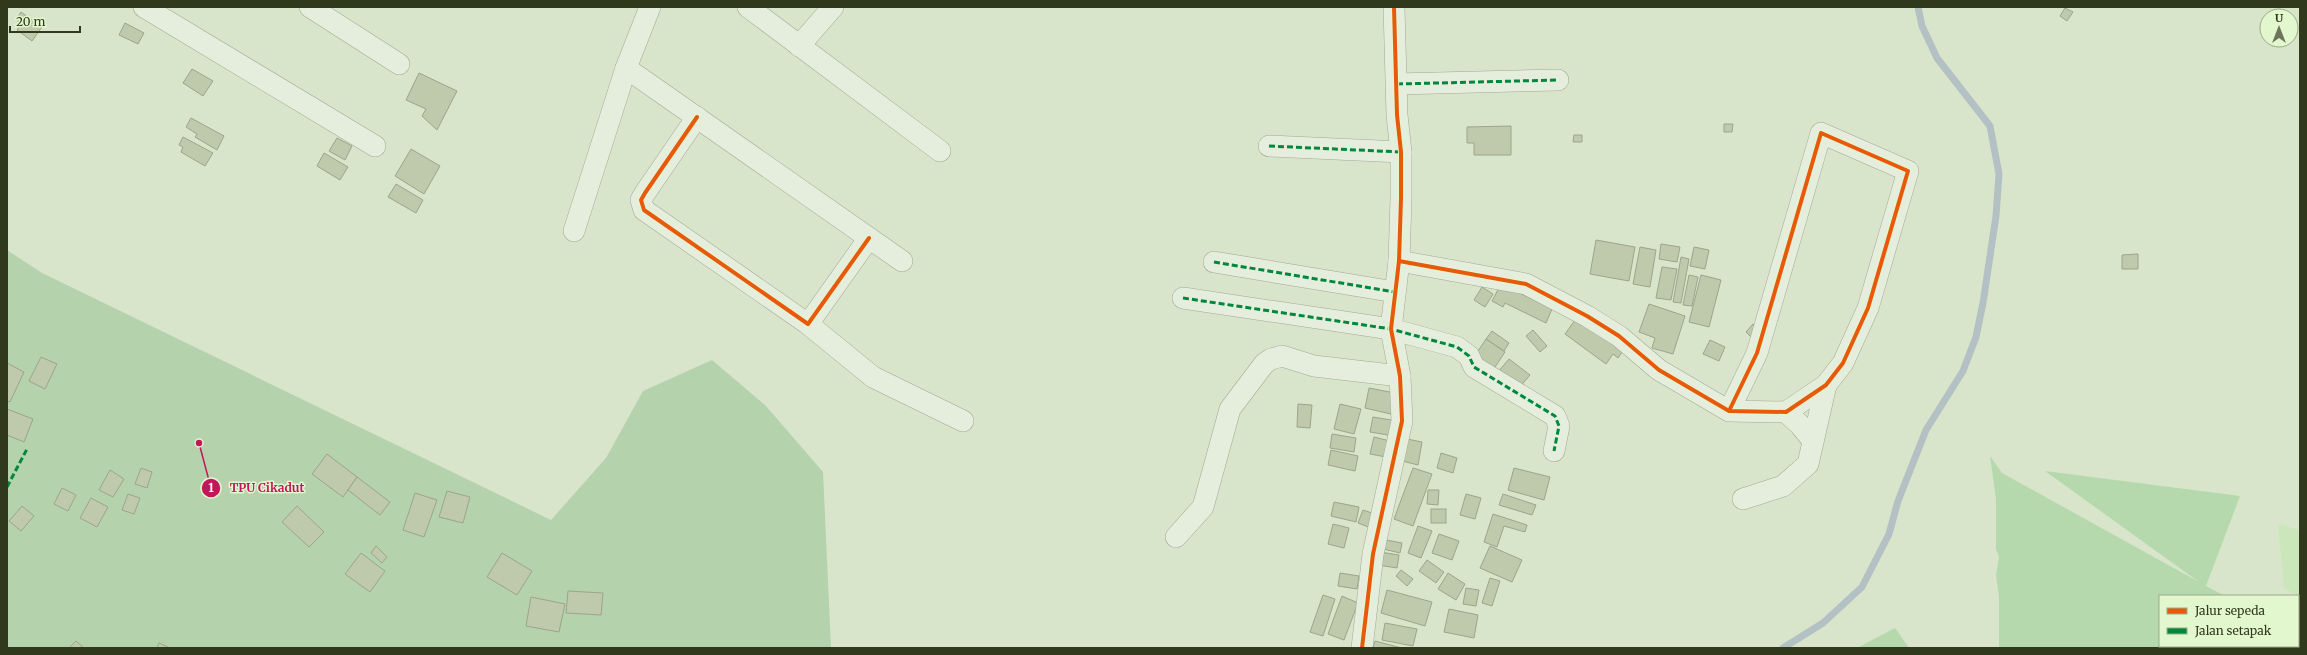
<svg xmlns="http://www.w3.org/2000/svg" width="2307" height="655" viewBox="0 0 2307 655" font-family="Merriweather,serif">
	<rect width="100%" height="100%" fill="#d8e5ca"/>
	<g fill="#cbe6ba">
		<path d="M2278,524l22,6v67l-16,-9z"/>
		<path d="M2298,607l2,1v40h-95l4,-2h89z"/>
	</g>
	<g fill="#b5d9ac">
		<path d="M1990,456l12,17 197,109 -154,-111 195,25 -34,90 19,10h-65v50h30l-3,2h-188v-51l-3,-22 3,-18 -3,-8v-50z"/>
		<path d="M1895,628l14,20h-52z"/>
	</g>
	<path fill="#b4d2ac" d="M7,250l35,23 509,247 55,-62 37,-67 69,-31 54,46 57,66 8,176h-824z"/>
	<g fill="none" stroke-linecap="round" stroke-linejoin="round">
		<path stroke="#b3c1c4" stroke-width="7" d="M1783,648l40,-25 39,-36 27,-53 9,-33 28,-71 37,-59 13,-34 7,-34 13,-87 3,-42 -9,-48 -53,-68 -15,-32 -4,-19"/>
	</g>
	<g fill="#bfc9ab" stroke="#9ca58a">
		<path d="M2065,8l8,4 -6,9 -7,-5z"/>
		<path d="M21,12l21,15 -10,14 -15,-11 4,-7 -5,-3z"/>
		<path d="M125,23l19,10 -6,11 -19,-9z"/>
		<path d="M192,69l21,12 -10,15 -20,-13z"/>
		<path d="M419,73l38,18 -20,39 -15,-14 4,-7 -20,-9z"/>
		<path d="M191,118l33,18 -7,14 -22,-13 2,-3 -11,-7z"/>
		<path d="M1724,124h9l-1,8h-8z"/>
		<path d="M1511,126v29h-37v-12h-7v-16z"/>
		<path d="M1574,135h8v7h-9z"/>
		<path d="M183,137l30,16 -8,13 -24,-14 2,-5 -4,-2z"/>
		<path d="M337,138l15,8 -7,14 -16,-9z"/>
		<path d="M411,149l29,17 -16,28 -29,-18z"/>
		<path d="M324,153l24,14 -8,13 -23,-14z"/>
		<path d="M396,184l27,16 -7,13 -28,-16z"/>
		<path d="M1596,240l39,7 -6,34 -39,-7z"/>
		<path d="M1661,244l19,3 -3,15 -18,-3z"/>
		<path d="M1640,247l16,3 -6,37 -17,-3z"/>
		<path d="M1694,247l15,3 -4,19 -15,-3z"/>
		<path d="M2138,254v15h-16v-14z"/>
		<path d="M1681,257l8,2 -8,44 -8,-1z"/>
		<path d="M1662,267l15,2 -6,31 -15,-2z"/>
		<path d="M1689,275l9,2 -6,29 -9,-1z"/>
		<path d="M1701,275l20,5 -12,47 -20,-5z"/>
		<path d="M1501,284l51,25 -6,14 -41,-20 -2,4 -11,-6z"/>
		<path d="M1482,287l11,7 -8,13 -11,-7z"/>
		<path d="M1649,304l36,12 -12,38 -21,-6 3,-10 -16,-6z"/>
		<path d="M1578,316l46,33 -6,9 -5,-4 -7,10 -41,-30z"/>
		<path d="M1753,324l8,7 -8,8 -7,-7z"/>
		<path d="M1533,330l14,16 -7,6 -14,-16z"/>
		<path d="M1492,331l17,12 -5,8 -18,-12z"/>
		<path d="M1486,339l19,13 -12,18 -19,-13z"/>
		<path d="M1710,340l15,7 -6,14 -16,-7z"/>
		<path d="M41,357l16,7 -12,25 -16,-8z"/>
		<path d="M1509,359l21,16 -12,14 -20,-17z"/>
		<path d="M7,363l17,9 -14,30 -3,-1z"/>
		<path d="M1369,388l31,6 -5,21 -30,-7z"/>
		<path d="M1298,404l14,1 -2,23 -13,-1z"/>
		<path d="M1340,404l21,5 -7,25 -20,-5z"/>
		<path d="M7,409l26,10 -9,23 -17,-7z"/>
		<path d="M1373,417l24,4 -3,15 -24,-4z"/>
		<path d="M1332,434l24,4 -2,14 -24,-4z"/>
		<path d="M1374,437l16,4 -4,16 -16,-3z"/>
		<path d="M1407,439l15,3 -4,23 -16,-4z"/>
		<path d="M1331,450l27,6 -3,15 -27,-6z"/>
		<path d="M1441,453l16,5 -4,15 -16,-5z"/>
		<path d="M327,454l30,23 -14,20 -31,-23z"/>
		<path d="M141,468l11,4 -5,16 -12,-4z"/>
		<path d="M1413,468l19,6 -19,52 -19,-7z"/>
		<path d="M1514,468l36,9 -6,23 -36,-10z"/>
		<path d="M110,470l14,9 -11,18 -14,-7z"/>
		<path d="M357,477l33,25 -10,13 -32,-25z"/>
		<path d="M62,488l14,7 -8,16 -14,-7z"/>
		<path d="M1428,490h11l-1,15 -11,-1z"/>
		<path d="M447,491l23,6 -7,26 -24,-6z"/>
		<path d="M415,493l22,7 -13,37 -21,-7z"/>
		<path d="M128,494l12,4 -6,16 -12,-4z"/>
		<path d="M1466,494l15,4 -6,21 -15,-4z"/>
		<path d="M1503,494l33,11 -4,10 -33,-10z"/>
		<path d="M91,498l17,9 -11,20 -17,-9z"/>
		<path d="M1334,502l25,5 -3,15 -25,-6z"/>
		<path d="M22,506l12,10 -13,15 -12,-10z"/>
		<path d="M297,506l27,26 -15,15 -27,-25z"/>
		<rect x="1431" y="509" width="15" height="14"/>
		<path d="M1363,510l12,4 -4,14 -13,-5z"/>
		<path d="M1493,514l34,11 -2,7 -21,-6 -7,21 -13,-5z"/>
		<path d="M1333,524l16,4 -5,20 -16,-4z"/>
		<path d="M1418,526l14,5 -11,27 -13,-5z"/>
		<path d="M1439,534l20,7 -7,19 -20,-7z"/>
		<path d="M1381,539l21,4 -2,10 -21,-5z"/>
		<path d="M376,546l11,11 -5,6 -11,-10z"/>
		<path d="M1490,546l32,14 -10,22 -32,-14z"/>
		<path d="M1380,552l19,3 -2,13 -19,-3z"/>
		<path d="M361,553l24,18 -15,21 -25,-18z"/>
		<path d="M502,553l30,18 -15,24 -30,-18z"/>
		<path d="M1427,560l17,12 -8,11 -17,-12z"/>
		<path d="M1401,570l12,9 -6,7 -11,-10z"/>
		<path d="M1340,573l19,3 -2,13 -19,-3z"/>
		<path d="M1448,573l17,11 -9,16 -18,-11z"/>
		<path d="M1490,578l10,3 -8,25 -10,-3z"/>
		<path d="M1466,588l13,2 -3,16 -13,-2z"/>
		<path d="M1387,590l45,12 -7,24 -44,-13z"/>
		<path d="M568,591l35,2 -2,22 -35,-2z"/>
		<path d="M1323,595l12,4 -12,37 -13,-4z"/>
		<path d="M1342,596l16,7 -14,37 -16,-6z"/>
		<path d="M531,597l34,7 -6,28 -33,-6z"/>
		<path d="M1449,609l29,6 -4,23 -30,-6z"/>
		<path d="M1385,623l32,6 -4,17 -31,-6z"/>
		<path d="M76,641l8,7h-15z"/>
		<path d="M1375,641l27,7h-29z"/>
		<path d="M159,643l11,5h-13z"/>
	</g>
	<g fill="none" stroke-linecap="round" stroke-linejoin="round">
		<defs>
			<g id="minor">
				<path d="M144,7l231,139"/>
				<path d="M310,7l89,57"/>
				<path d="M748,7l192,144"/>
				<path d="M799,46l34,-39"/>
				<path d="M626,68l276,193"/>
				<path d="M1397,84l161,-4"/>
				<path d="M697,117l-52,76 -4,7 3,10 164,114 61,-86"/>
				<path d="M1269,146l132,6"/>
				<path d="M574,231l52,-163 24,-61"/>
				<path d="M1399,261l127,23 61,32 32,20 40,34 70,41 57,1 40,-27 17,-22 25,-55 40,-137 -87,-38 -64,220 -28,58"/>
				<path d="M1214,262l181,30"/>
				<path d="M1183,298l208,31 66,18 12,9 5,11 81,49 4,10 -5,25"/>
				<path d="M808,324l65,53 90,44"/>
				<path d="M1786,412l14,13 13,16"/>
				<path d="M1743,499l40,-13 25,-22 18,-79"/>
				<path d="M1176,537l27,-30 27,-98 34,-45 7,-5 11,-3 32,10 86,10"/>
				<path d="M1362,648l11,-94 29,-133 -2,-45 -9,-47 8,-68 2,-62v-47l-4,-37 -3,-108"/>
			</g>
		</defs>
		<use href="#minor" stroke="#a0aa94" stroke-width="22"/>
		<use href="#minor" stroke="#e5eddd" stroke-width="21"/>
		<g stroke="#00873e" stroke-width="3" stroke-dasharray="6 3" stroke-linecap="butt">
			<path d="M1397,84l161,-4"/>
			<path d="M1269,146l132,6"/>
			<path d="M1214,262l181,30"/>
			<path d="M1183,298l208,31 66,18 12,9 5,11 81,49 4,10 -5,25"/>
			<path d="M7,487l20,-38"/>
		</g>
		<defs>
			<g id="cycleway">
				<path d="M697,117l-52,76 -4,7 3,10 164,114 61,-86"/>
				<path d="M1399,261l127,23 61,32 32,20 40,34 70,41 57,1 40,-27 17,-22 25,-55 40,-137 -87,-38 -64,220 -28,58"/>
				<path d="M1362,648l11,-94 29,-133 -2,-45 -9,-47 8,-68 2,-62v-47l-4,-37 -3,-108"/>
			</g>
		</defs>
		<use href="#cycleway" stroke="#e3f7cf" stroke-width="6"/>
		<use href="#cycleway" stroke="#e8590c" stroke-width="4"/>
	</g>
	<path fill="none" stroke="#c2185b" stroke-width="1.5" d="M199 443L211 488"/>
	<g fill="#c2185b" stroke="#e3f7cf" stroke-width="1.5">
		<circle cx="199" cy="443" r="4"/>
		<circle cx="211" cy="488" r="10"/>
	</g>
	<g font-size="12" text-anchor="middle" font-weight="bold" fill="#fff">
		<text x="211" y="492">1</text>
	</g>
	<g font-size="12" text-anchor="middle" font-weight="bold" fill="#c2185b" stroke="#e3f7cf" stroke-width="3" stroke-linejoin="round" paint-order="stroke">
		<text x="267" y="492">TPU Cikadut</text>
	</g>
	<rect width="2307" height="655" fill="none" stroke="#30391c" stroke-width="16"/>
	<rect x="2159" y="595" width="140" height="52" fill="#e3f7cf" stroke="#9bab87"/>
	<rect x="2167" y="608" width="20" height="6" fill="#e8590c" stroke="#9bab87"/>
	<text x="2195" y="615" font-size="12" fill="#30391c">Jalur sepeda</text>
	<rect x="2167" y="628" width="20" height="6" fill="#00873e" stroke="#9bab87"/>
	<text x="2195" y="635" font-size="12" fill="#30391c">Jalan setapak</text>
	<g transform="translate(2279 28)"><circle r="19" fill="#e3f7cf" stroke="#9bab87"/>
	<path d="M0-3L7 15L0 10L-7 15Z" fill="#6b7559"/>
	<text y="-6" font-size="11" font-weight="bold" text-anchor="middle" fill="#30391c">U</text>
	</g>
	<path d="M10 26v6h70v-6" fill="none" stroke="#30391c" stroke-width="2"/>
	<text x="16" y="26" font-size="12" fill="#30391c" stroke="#e3f7cf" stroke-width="3" paint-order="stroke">20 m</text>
</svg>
